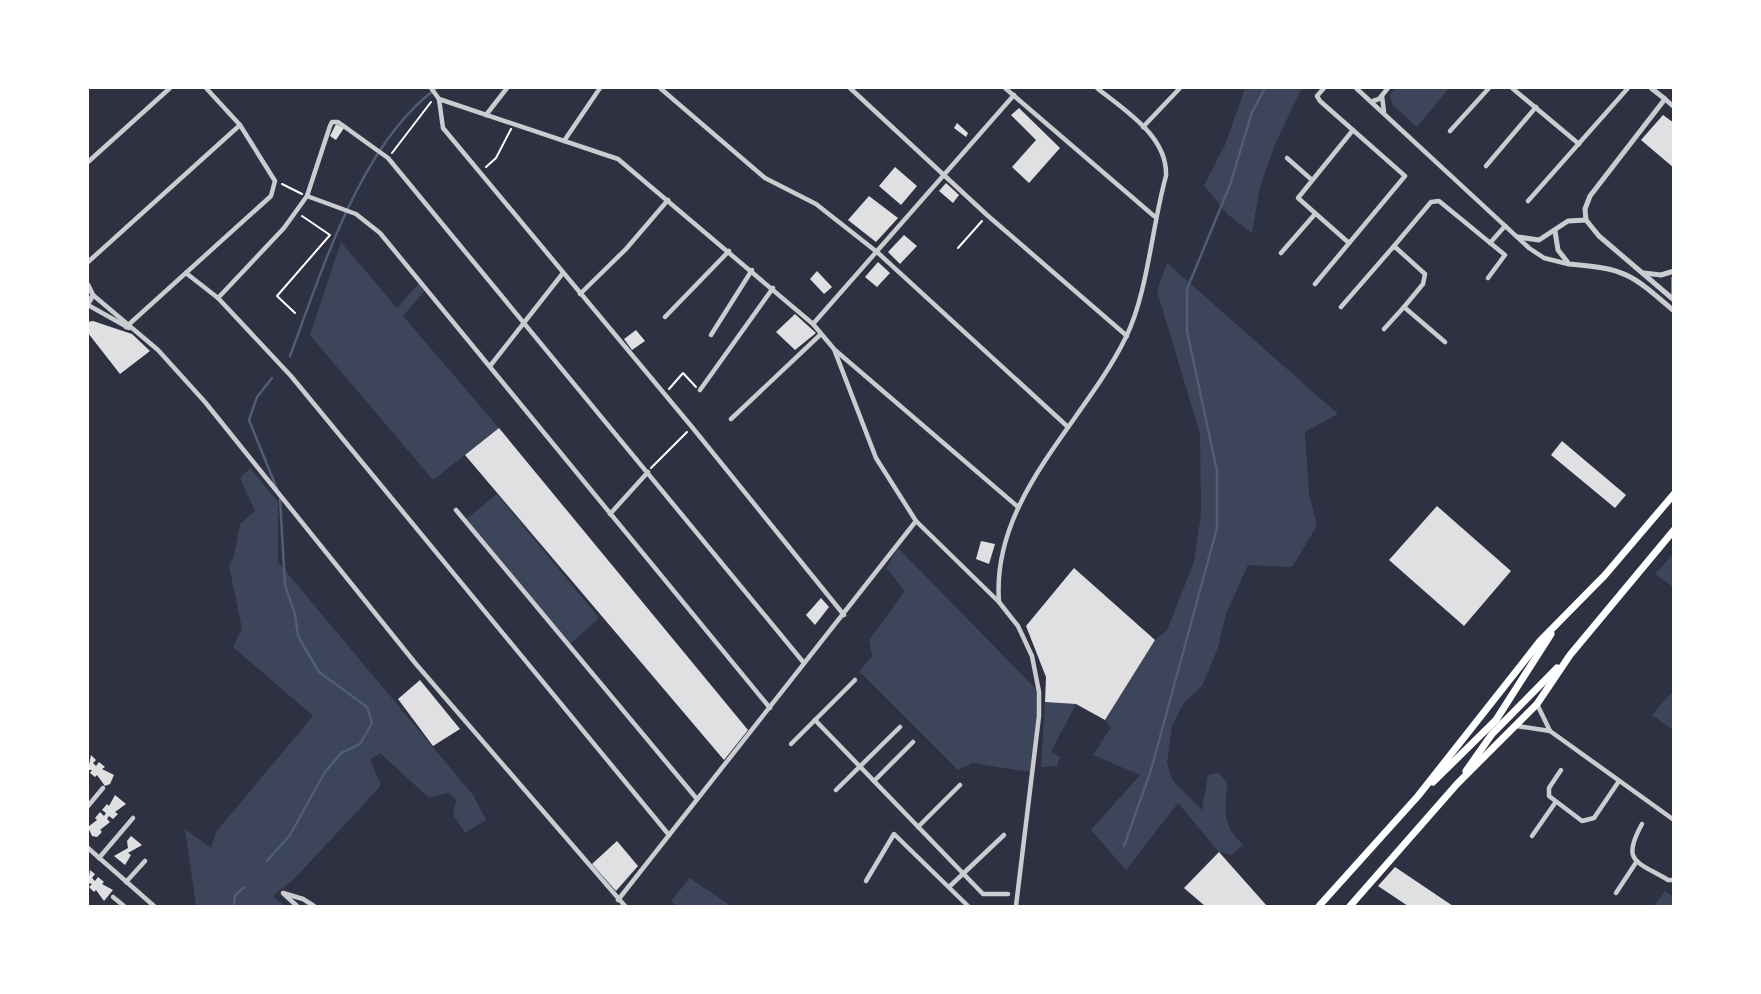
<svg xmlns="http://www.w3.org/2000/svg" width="1761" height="994" viewBox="0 0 1761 994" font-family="'Varela Round',sans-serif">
	<rect width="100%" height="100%" fill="#2d3142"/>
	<g fill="#3c4559">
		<path d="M1245,88h57l-26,54 -16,45 -8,46 -25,-19 -23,-29 21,-40z"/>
		<path d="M1396,88h53l-32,39 -24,-22 -3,-10z"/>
		<path d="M341,242l56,66 24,-27 6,7 -24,28 96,112 -66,52 -123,-145z"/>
		<path d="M1167,263l171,151 -33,18 4,62 8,32 -25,41 -44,-2 -22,49 -8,34 -16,38 -18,17 -12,23 -5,37 6,18 29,29 6,-35 11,-2 8,10c-1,29 -7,38 16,62l-11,10 -13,-3 -41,-49 -52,67 -35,-40 49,-55 -47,-20 18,-28 -6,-7 50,-80 12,-10 27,-68 7,-48 -1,-80 -43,-143z"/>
		<path d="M250,468l28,34v60l195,233 13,25 -21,13 -12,-18 3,-15 -8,-7 -19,5 -49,-45 -10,7 11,24 -3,5 -83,89 -22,18 12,10h-89l-11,-77 26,19 5,-16 97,-116 -80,-69 9,-18 -13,-63 5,-10 6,-32 15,-13 -15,-33z"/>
		<path d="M497,494l102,124 -29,26 -104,-125z"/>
		<path d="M898,548l138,141 2,20 -8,63 -58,-9 -14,7 -99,-99 13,-15 -3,-16 36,-49 -19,-23z"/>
		<path d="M1673,554v33l-18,-13z"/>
		<path d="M1671,693l2,2v35l-21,-15z"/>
		<path d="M1045,702l31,2 -25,48 9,5 -3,9 -16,1z"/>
		<path d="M690,878l41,28h-54l-6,-5z"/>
		<path d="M1665,891l8,6v9h-19z"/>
	</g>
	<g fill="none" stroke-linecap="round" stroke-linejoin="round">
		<g stroke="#4f5d75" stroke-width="2.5">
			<path d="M290,356c32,-85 71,-214 147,-268"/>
			<path d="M272,378l-15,19 -8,23 28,69"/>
			<path d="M1124,846l27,-76 66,-242v-57l-30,-140v-42l43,-104 22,-73 13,-24"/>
			<path d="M267,861l23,-26 35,-63 16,-19 19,-9 12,-21 -5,-16 -48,-35 -21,-36 -3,-22 -10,-29 -5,-86"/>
			<path d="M234,906l1,-10 9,-9"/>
		</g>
	</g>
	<g fill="#e0e0e3">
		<path d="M1019,108l41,40 -31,35 -17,-16 24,-27 -25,-25z"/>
		<path d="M1663,115l11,8v45l-33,-28z"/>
		<path d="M957,123l11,10 -2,4 -12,-9z"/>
		<path d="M336,124l8,4 -8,12 -6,-4z"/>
		<path d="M895,167l22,19 -16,19 -22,-19z"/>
		<path d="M946,183l13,12 -6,8 -14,-12z"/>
		<path d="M869,196l29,22 -22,24 -28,-22z"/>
		<path d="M904,235l13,11 -17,18 -12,-12z"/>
		<path d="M878,262l12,11 -13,14 -12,-10z"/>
		<path d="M817,271l15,16 -8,7 -14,-15z"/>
		<path d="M795,314l21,19 -21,17 -19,-18z"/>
		<path d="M93,321l39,13 18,17 -30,23 -32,-41v-11z"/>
		<path d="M636,330l9,11 -13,9 -8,-11z"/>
		<path d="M499,428l249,302 -24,30 -259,-305z"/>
		<path d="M1562,441l64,54 -11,13 -64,-53z"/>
		<path d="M1437,506l74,65 -47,55 -75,-66z"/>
		<path d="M981,541l14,3 -6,20 -13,-5z"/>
		<path d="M1074,568l81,72 -50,80 -29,-16 -31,-2 1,-25 -20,-51z"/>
		<path d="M821,598l8,9 -14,18 -9,-10z"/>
		<path d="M420,680l40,49 -27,17 -35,-47z"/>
		<path d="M91,755l5,5 -3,3 3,3 3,-4 6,5 -3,2 12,6 -4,9 -5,2 -8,-11 -2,2 -5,-4 2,-3h-4z"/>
		<path d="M115,795l11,9 -11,8 3,2 -5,5 -4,-3 -2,3 3,3 -10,8 2,2 -5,5 -5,-1 -4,-9 9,-7 -2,-2 5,-6 4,4 2,-3 -4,-3 5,-6 2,2z"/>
		<path d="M131,836l11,9 -14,8 3,2 -6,10 -11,-9 14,-8 -1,-7z"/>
		<path d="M617,841l21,25 -22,25 -24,-27z"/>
		<path d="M1219,852l48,54h-62l-21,-18z"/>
		<path d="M1395,867l58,39h-45l-30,-20z"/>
		<path d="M90,870l5,4 -3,4 3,3 3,-4 6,5 -2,2 11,6 -9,11 -8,-11 -2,2 -5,-5 3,-3 -4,-1z"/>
	</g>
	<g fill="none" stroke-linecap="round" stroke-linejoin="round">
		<g stroke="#fff" stroke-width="2">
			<path d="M392,153l39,-51"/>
			<path d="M486,167l10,-9 15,-29"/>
			<path d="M282,184l20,10"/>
			<path d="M958,248l24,-27"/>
			<path d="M295,313l-18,-17 53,-61 -28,-19"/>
			<path d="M669,389l14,-16 13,14"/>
			<path d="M651,468l36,-36"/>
		</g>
		<g stroke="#caccd0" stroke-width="4.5">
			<path d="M431,88l8,11 179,60 195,165 21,25 42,109 40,63 83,81 19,24 14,30 7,36v24l-23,190"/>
			<path d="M660,88l105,90 51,26 61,48 191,175"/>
			<path d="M850,88l137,127 140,121"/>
			<path d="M1005,88l149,128"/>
			<path d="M1356,88l173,160 15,10 24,6"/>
			<path d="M1512,88l67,56"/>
			<path d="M1382,96l2,16"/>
			<path d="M439,99l4,29 249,299 152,188"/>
			<path d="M1665,99l9,8"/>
			<path d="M1373,101l6,-2 9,-11"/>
			<path d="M486,115l21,-27"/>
			<path d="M1143,127l37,-39"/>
			<path d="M1450,131l39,-43"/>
			<path d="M564,141l36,-53"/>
			<path d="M1287,158l25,22"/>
			<path d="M88,162l82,-74"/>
			<path d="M1486,166l50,-59"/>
			<path d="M307,196l49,18 24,19 390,475"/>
			<path d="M1528,201l100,-113"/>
			<path d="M1349,243l-51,-45 55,-68"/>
			<path d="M1490,243l15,-17"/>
			<path d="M1394,246l37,-44 8,-1 66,54 -17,23"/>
			<path d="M1281,253l34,-39"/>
			<path d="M88,262l152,-137"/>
			<path d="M186,273l32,25 73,78 378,459"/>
			<path d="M1315,284l90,-108 -85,-75 -3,-5 7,-8"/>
			<path d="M580,294l46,-45 42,-49"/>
			<path d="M93,295l65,55 47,52 211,262 209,242"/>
			<path d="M218,298l66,-70 23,-32 23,-70 2,-4h6l50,36 416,505"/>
			<path d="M88,305l41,23"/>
			<path d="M1341,307l53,-61 31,28 -2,10 -19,23 41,35"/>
			<path d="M665,317l64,-66"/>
			<path d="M813,324l201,-229"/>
			<path d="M126,327l145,-131 4,-15 -35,-56 -34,-37"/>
			<path d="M1384,329l20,-22"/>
			<path d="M711,335l41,-65"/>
			<path d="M835,350l182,156"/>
			<path d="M490,366l73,-93"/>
			<path d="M700,390l73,-102"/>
			<path d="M731,419l90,-85"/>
			<path d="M456,510l241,289"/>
			<path d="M610,514l38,-42"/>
			<path d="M999,602c-8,-104 85,-179 127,-265 22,-45 26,-112 40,-161 2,-40 -42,-66 -69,-88"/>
			<path d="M1537,704l13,27"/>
			<path d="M815,720l168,174h25"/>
			<path d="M1517,726l33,5 124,89"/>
			<path d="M791,744l64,-64"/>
			<path d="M1561,770l-12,18v8l33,25 12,-3 25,-37"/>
			<path d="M874,781l39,-39"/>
			<path d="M836,790l64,-63"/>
			<path d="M88,806l15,-18"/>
			<path d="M1642,824c-21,38 -6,37 26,56h6"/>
			<path d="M918,827l42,-42"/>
			<path d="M1532,836l23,-33"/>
			<path d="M88,848l66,58"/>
			<path d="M99,858l34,-40"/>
			<path d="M866,881l28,-47 74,72"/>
			<path d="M126,882l19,-21"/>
			<path d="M949,887l55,-52"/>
			<path d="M283,893l20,6 11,7"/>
			<path d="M1616,893l21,-32"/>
			<path d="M284,894l13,12"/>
			<path d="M113,897l11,9"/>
			<path d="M618,900l298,-379"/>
		</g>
		<g stroke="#caccd0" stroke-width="5">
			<path d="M1586,220l-1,-11 5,-13 75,-97 -14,-11"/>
			<path d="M1586,220l13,16 75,64"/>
			<path d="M1555,231l3,19 11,14c57,5 61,9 105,47"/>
			<path d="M1518,237l21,3 29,-19 18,-1"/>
			<path d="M1644,273l17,2 13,-4"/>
			<path d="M1674,278v20"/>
			<path d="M88,285l5,10 -5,9"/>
		</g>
		<g stroke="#fff" stroke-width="7">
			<path d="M1466,771l26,-37 65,-66"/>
			<path d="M1433,782l63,-62 55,-86"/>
			<path d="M1319,906l99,-110 122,-155 65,-66 69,-81"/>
			<path d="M1350,906l107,-122 80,-80 33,-49 104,-125"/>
		</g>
	</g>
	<rect width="1761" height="994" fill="none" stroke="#ffffff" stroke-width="178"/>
</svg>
